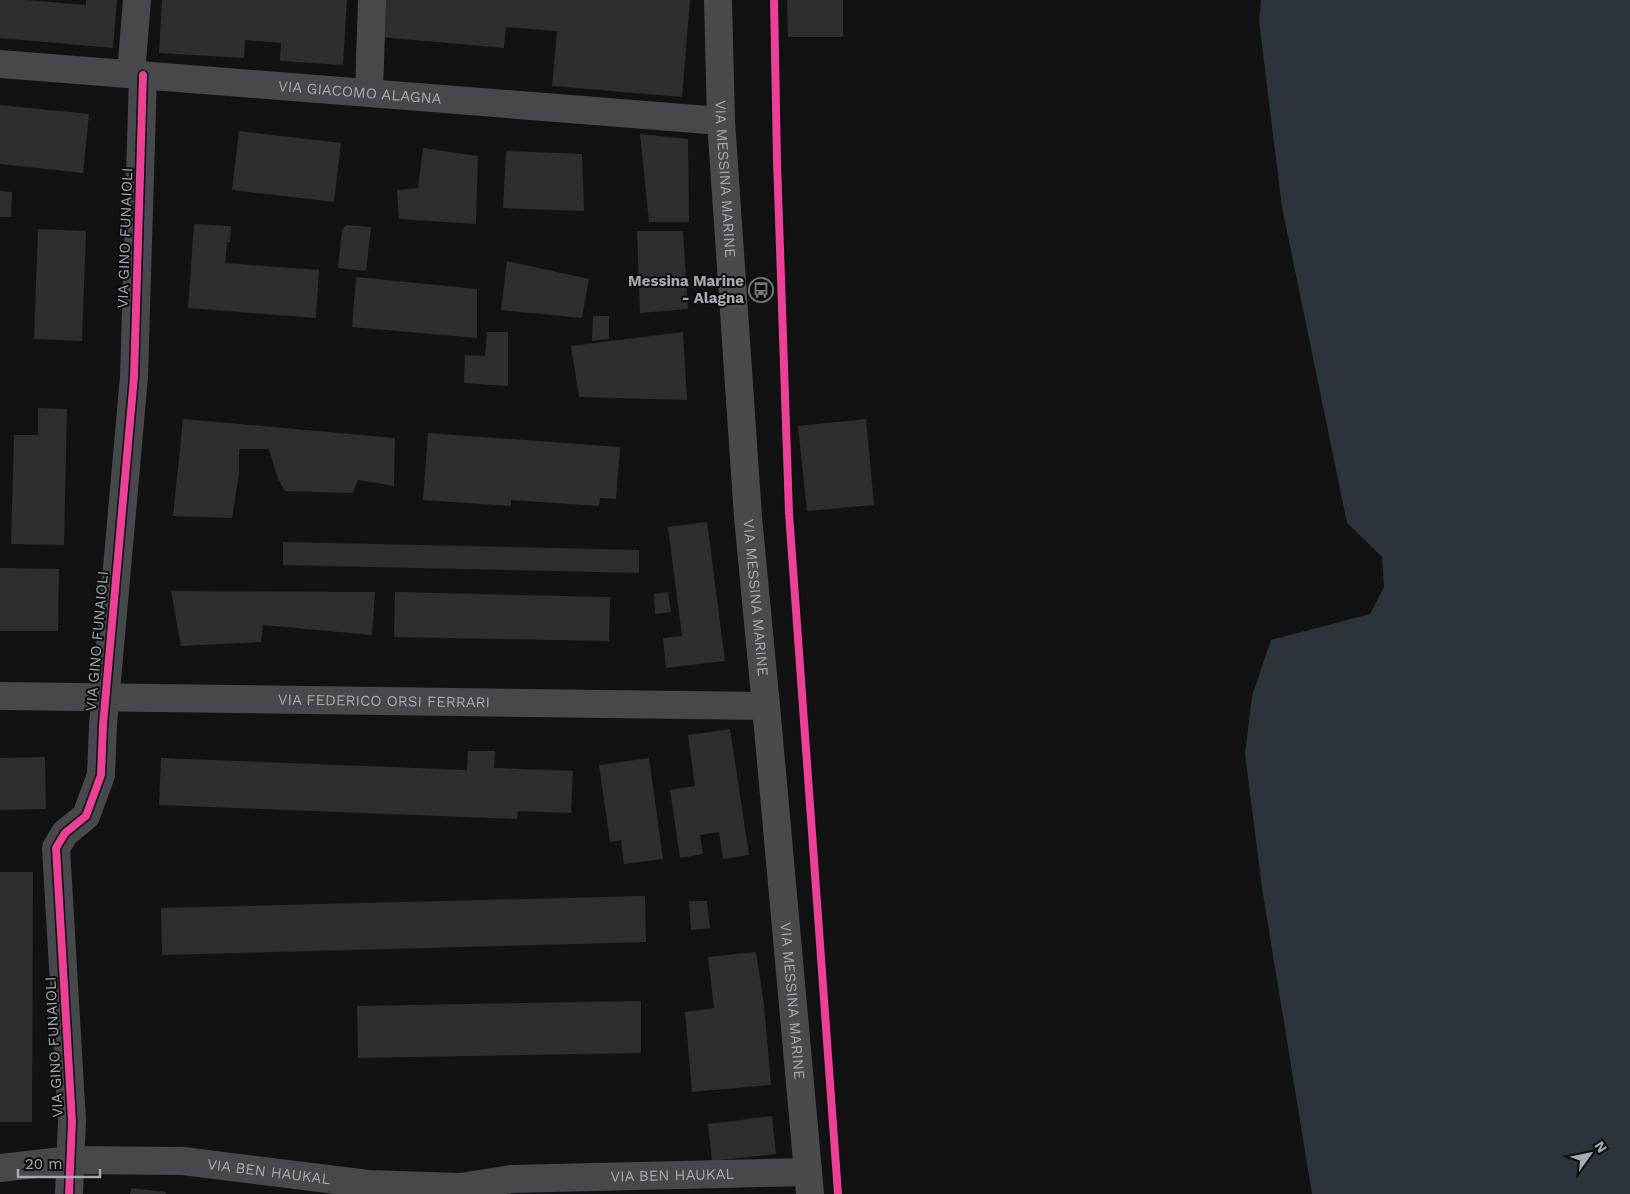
<svg xmlns="http://www.w3.org/2000/svg" width="1630" height="1194" viewBox="0 0 1630 1194" font-family="'Work Sans',sans-serif">
	<rect width="100%" height="100%" fill="#121213"/>
	<path fill="#2b3438" d="M1261,0h369v1194h-318l-50,-306 -17,-134 7,-58 19,-56 99,-26 14,-27 -2,-30 -35,-34 -65,-316 -23,-186z"/>
	<g fill="#2e2e2f">
		<path d="M0,0h27l59,5v-5h31l-4,48 -113,-10z"/>
		<path d="M162,0h185l-4,65 -63,-4 1,-18 -36,-3 -1,18 -85,-5z"/>
		<path d="M382,0h308l-8,97 -130,-11 5,-55 -51,-4 -2,21 -125,-11z"/>
		<path d="M787,0h56v37h-55z"/>
		<path d="M0,105l89,9 -6,59 -83,-9z"/>
		<path d="M239,131l102,12 -7,59 -102,-12z"/>
		<path d="M640,134l48,5 1,83h-40z"/>
		<path d="M423,148l55,8 -2,68 -77,-5 -2,-29 21,-2z"/>
		<path d="M506,151l76,3 2,57 -81,-3z"/>
		<path d="M0,191l12,1 -1,25h-11z"/>
		<path d="M194,224l37,2 -1,16h-3l-2,21 94,7 -3,48 -128,-10z"/>
		<path d="M346,225l25,2 -5,44 -28,-3 4,-38z"/>
		<path d="M38,229l48,2 -4,110 -48,-2z"/>
		<path d="M637,231h46l5,78 -48,4z"/>
		<path d="M507,261l82,18 -7,39 -81,-8z"/>
		<path d="M356,277l121,12v49l-125,-11z"/>
		<path d="M593,316h16v23l-17,2z"/>
		<path d="M487,332h21v54l-44,-3 1,-28 20,1z"/>
		<path d="M683,332l4,68 -108,-3 -8,-51z"/>
		<path d="M38,408l29,1 -3,136 -53,-1 3,-109h24z"/>
		<path d="M183,419l212,19 -1,48 -36,-6 -5,13 -68,-2 -7,-12 -9,-30h-30v25l-7,44 -59,-2z"/>
		<path d="M866,419l8,86 -67,6 -9,-85z"/>
		<path d="M428,433l192,14 -4,52 -16,-1 -1,8 -88,-6v6l-88,-6z"/>
		<path d="M707,522l18,139 -59,7 -3,-30 19,-2 -14,-109z"/>
		<path d="M283,542l356,8v23l-356,-8z"/>
		<path d="M0,568l59,1 -1,62h-58z"/>
		<path d="M171,591l204,1 -3,43 -109,-10 -2,17 -80,4z"/>
		<path d="M395,592l215,5 -1,44 -215,-4z"/>
		<path d="M668,592l3,20 -16,2 -1,-20z"/>
		<path d="M730,729l19,126 -26,4 -4,-27 -19,3 3,19 -23,4 -10,-68 25,-4 -7,-51z"/>
		<path d="M468,751h27l-1,17 79,3 -2,42 -53,-2 -1,8 -358,-14 2,-47 306,12z"/>
		<path d="M45,757l1,52 -46,1v-52z"/>
		<path d="M649,758l14,101 -39,5 -3,-24 -11,2 -11,-77z"/>
		<path d="M0,872h33l-1,250h-32z"/>
		<path d="M645,896l1,46 -484,13 -1,-47z"/>
		<path d="M689,901h18l3,27 -19,2z"/>
		<path d="M756,952l8,53 7,80 -79,7 -7,-80 29,-4 -6,-51z"/>
		<path d="M641,1001v52l-283,5 -1,-52z"/>
		<path d="M772,1116l4,38 -64,7 -4,-37z"/>
		<path d="M131,1188l35,4v2h-36z"/>
	</g>
	<g fill="none" stroke-linecap="round" stroke-linejoin="round">
		<g stroke="#46484b" stroke-width="28">
			<path id="s1" d="M0,64l721,57"/>
			<path d="M131,74l6,-74"/>
			<path d="M369,93l3,-93"/>
			<path id="s2" d="M0,696l766,10"/>
			<path id="s3" d="M0,1168l71,-8 112,1 185,23 92,3 51,-8 297,-7"/>
			<path d="M69,1194l3,-73 -16,-273 9,-15 21,-17 15,-41 2,-50 31,-348 9,-302"/>
		</g>
		<path stroke="#494a4c" stroke-width="28" id="s4" d="M718,0l3,121 27,396 18,189 44,488"/>
		<defs>
			<g id="cycleway">
				<path d="M774,0l3,161 12,352 49,681"/>
				<path d="M69,1194l3,-73 -16,-273 9,-15 21,-17 15,-41 2,-50 31,-348 9,-302"/>
			</g>
		</defs>
		<use href="#cycleway" stroke="#0d0d0e" stroke-width="11"/>
		<use href="#cycleway" stroke="#ea4096" stroke-width="8"/>
	</g>
	<defs>
		<symbol id="bus-ring" viewBox="-11 -11 22 22"><circle r="9.5" fill="#0d0d0e" stroke="#71747a" stroke-width="1.5"/><path d="M-5-6H5V4H4V6H2V4H-2V6H-4V4H-5ZM-3.5-4V0h7V-4ZM-3.5 1.2v1.5H-2V1.2ZM2 1.2v1.5H3.5V1.2Z" fill="#71747a"/></symbol>
	</defs>
	<g fill-rule="evenodd">
		<use href="#bus-ring" x="747" y="276" width="28" height="28"/>
	</g>
	<g text-anchor="middle" dominant-baseline="central" stroke-width="4" stroke-linejoin="round" paint-order="stroke">
		<g font-size="15" fill="#a4a9b2" stroke="#0d0d0e">
			<text stroke="none"><textPath href="#s1" startOffset="361">VIA GIACOMO ALAGNA</textPath></text>
			<text stroke="none"><textPath href="#s4" startOffset="179">VIA MESSINA MARINE</textPath></text>
			<text transform="translate(125 238) rotate(-88)">VIA GINO FUNAIOLI</text>
			<text stroke="none"><textPath href="#s4" startOffset="599">VIA MESSINA MARINE</textPath></text>
			<text transform="translate(97 641) rotate(-85)">VIA GINO FUNAIOLI</text>
			<text stroke="none"><textPath href="#s2" startOffset="384">VIA FEDERICO ORSI FERRARI</textPath></text>
			<text stroke="none"><textPath href="#s4" startOffset="1004">VIA MESSINA MARINE</textPath></text>
			<text transform="translate(54 1047) rotate(-93)">VIA GINO FUNAIOLI</text>
			<text stroke="none"><textPath href="#s3" startOffset="270">VIA BEN HAUKAL</textPath></text>
			<text stroke="none"><textPath href="#s3" startOffset="675">VIA BEN HAUKAL</textPath></text>
		</g>
		<g font-size="15" font-weight="bold" fill="#a4a9b2" stroke="#0d0d0e" text-anchor="end">
			<text x="744" y="281">Messina Marine<tspan x="744" dy="17">- Alagna</tspan></text>
		</g>
	</g>
	<g transform="translate(1590 1154) rotate(57)" stroke="#0d0d0e" stroke-width="4" paint-order="stroke">
	<path d="M0-4L9 19L0 12L-9 19Z" fill="#a4a9b2"/>
	<text y="-8" font-size="14" font-weight="bold" text-anchor="middle" fill="#a4a9b2">N</text>
	</g>
	<path d="M18 1169v8h82v-8" fill="none" stroke="#a4a9b2" stroke-width="2.5"/>
	<text x="25" y="1169" font-size="15" fill="#a4a9b2" stroke="#0d0d0e" stroke-width="4" paint-order="stroke">20 m</text>
</svg>
